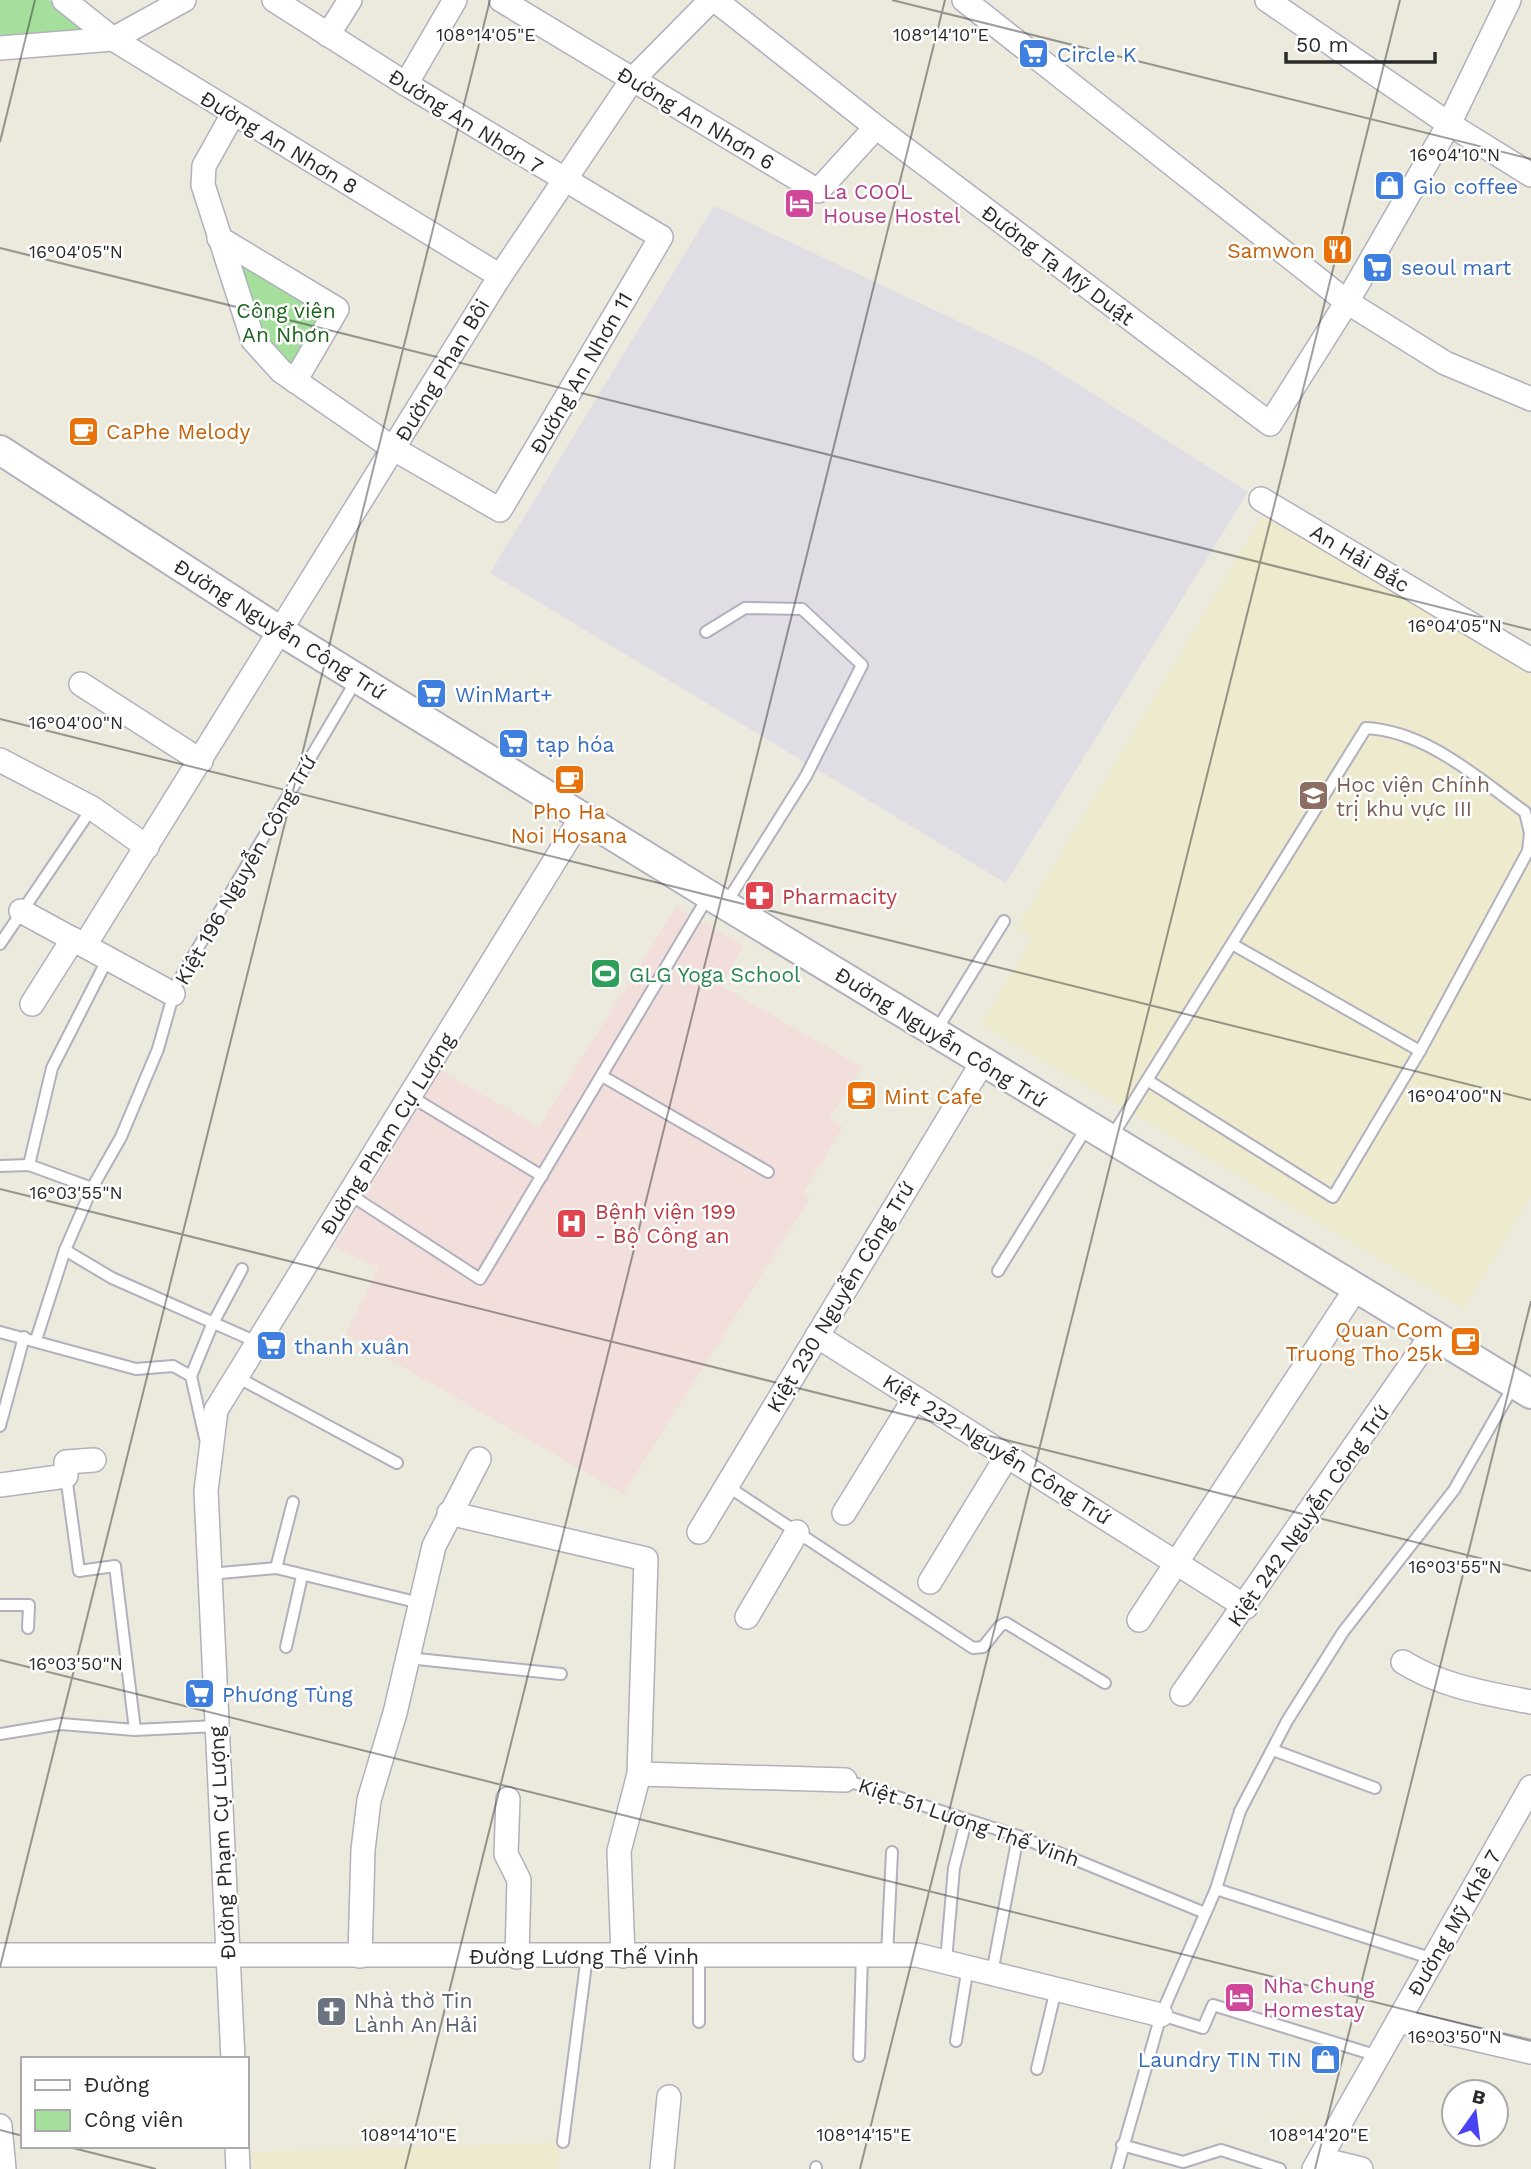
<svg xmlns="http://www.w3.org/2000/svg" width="1531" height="2169" viewBox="0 0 1531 2169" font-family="'Work Sans',sans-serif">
	<rect width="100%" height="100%" fill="#ece9dd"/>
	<path fill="#e1dde5" d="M714,206l324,153 210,133 -242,391 -516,-310z"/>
	<g fill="#edeacd">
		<path d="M1267,508l264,156v532l-67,113 -483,-285 51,-85 -16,-10z"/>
		<path d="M559,2142v27h-306l-1,-17z"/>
	</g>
	<path fill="#f2dfdb" d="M676,907l67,38 -22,41 141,81 -33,52 14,8 -40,66 7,5 -187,296 -277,-160 33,-66 -45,-21 106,-177 99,57z"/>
	<g fill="#a4e09c">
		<path d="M0,0h49l44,35 -93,5z"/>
		<path d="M226,246l105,65 -37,65 -39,-40z"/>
	</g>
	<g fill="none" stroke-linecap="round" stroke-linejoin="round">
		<defs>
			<g id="service">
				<path d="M706,632l39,-24 57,1 60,56 -56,111 -81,129"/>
				<path d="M0,944l92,-136"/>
				<path d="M1232,944l188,107"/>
				<path d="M936,1031l68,-110"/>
				<path d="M602,1076l166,96"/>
				<path d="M410,1096l132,80"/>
				<path d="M1111,1138l255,-410c60,3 112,50 159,84l5,21 -2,18 -108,200 -87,146 -186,-117"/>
				<path d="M29,1165l23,-97 56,-110"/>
				<path d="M0,1166l29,-1 63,23"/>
				<path d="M349,1194l131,85 229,-384"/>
				<path d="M65,1250l47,28 147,65"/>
				<path d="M998,1271l89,-144"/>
				<path d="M0,1332l136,37 37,-3 18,10"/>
				<path d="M36,1340l29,-90 27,-62 29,-51 37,-88 18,-64 181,-306"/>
				<path d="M191,1376l21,-51 30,-56"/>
				<path d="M191,1376l14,62"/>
				<path d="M237,1377l160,86"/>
				<path d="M0,1426l24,-89"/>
				<path d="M66,1476l13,95 36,-5 20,164"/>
				<path d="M727,1486l246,162 10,-1 17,-21 6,-3 99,60"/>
				<path d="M276,1568l17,-66"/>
				<path d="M210,1574l66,-6 144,35"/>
				<path d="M0,1605h29l-1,23"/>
				<path d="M286,1647l16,-71"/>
				<path d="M408,1658l153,16"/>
				<path d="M0,1734l61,-10 74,6 82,-4"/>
				<path d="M1273,1750l102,38"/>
				<path d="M845,1780l173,56 187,77"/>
				<path d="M1216,1889l217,70"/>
				<path d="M887,1955l5,-103"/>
				<path d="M946,1961l8,-93 12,-47"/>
				<path d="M992,1973l26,-137"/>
				<path d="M1161,2015l42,13 10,-23 165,51"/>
				<path d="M699,2022v-66"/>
				<path d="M956,2041l12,-75"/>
				<path d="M859,2056l3,-101"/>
				<path d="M1037,2069l19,-80"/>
				<path d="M563,2142l24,-186"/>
				<path d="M1122,2145l61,17 38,-12 59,19"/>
				<path d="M816,2169v-2"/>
				<path d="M1117,2169l44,-154 55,-126 24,-78 47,-90 56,-89 111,-142 60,-105"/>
			</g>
			<g id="minor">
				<path d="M64,0l49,39 387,237"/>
				<path d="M501,0l317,191 58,-64"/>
				<path d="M715,0l161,127 394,297 77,-122 102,-178 60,-124"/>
				<path d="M964,0l383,302 98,61 86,36"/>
				<path d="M1267,0l182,124 82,51"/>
				<path d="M328,35l22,-35"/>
				<path d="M0,48l113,-9 71,-39"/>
				<path d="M406,84l49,-84"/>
				<path d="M233,114l-29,52 -1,19 50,155 28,31 113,78 106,61 161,-273 -255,-153 -132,-84"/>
				<path d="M219,238l118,71 -42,72"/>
				<path d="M1261,499l270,161"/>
				<path d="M81,684l120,77"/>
				<path d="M0,760l92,48 55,39"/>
				<path d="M21,911l152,83"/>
				<path d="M85,945l415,-669 132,-196 79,-80"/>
				<path d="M32,1004l41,-65"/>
				<path d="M817,1336l429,271"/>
				<path d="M0,1485l66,-9v-14l28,-2"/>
				<path d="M449,1513l197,46 -7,215 -20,77 4,105"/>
				<path d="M844,1513l71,-115"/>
				<path d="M699,1532l283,-469"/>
				<path d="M930,1582l77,-126"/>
				<path d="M747,1617l50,-85"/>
				<path d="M1139,1620l216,-330"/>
				<path d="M1403,1662c40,25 83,31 128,40"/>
				<path d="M1182,1694l249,-358"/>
				<path d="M639,1774l206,6"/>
				<path d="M508,1799l-2,55 13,26 -2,77"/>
				<path d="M0,1955h917l244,60"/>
				<path d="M360,1956l3,-106 6,-50 26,-87 39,-167 45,-87"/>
				<path d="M1398,2021l133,31"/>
				<path d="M233,2059l-27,-568 10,-81 367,-595"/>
				<path d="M0,2126l4,43"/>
				<path d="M237,2146l1,23"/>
				<path d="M1320,2159l41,10"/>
				<path d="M662,2169l7,-72"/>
				<path d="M1314,2169l217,-382"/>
			</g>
			<path id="tertiary" d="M0,450l282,182 427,263 822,499"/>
		</defs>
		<use href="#service" stroke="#b1b0be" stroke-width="14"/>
		<use href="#minor" stroke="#b1b0be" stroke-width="26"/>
		<use href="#tertiary" stroke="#b1b0be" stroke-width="32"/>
		<use href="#service" stroke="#fff" stroke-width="10"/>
		<use href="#minor" stroke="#fff" stroke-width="23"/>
		<use href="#tertiary" stroke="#fff" stroke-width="28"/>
	</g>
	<path fill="none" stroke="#2a2a2a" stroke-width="2" stroke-opacity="0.45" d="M892,0l639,159M0,142l35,-142M0,248l1531,382M0,719l1531,381M0,1189l1531,382M0,1660l1531,381M0,1967l490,-1967M0,2130l23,6M65,2146l91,23M405,2169l540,-2169M860,2169l540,-2169M1315,2169l216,-868"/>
	<defs>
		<symbol id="supermarket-square" viewBox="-11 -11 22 22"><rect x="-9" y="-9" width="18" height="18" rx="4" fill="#3f7fe0" stroke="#fff"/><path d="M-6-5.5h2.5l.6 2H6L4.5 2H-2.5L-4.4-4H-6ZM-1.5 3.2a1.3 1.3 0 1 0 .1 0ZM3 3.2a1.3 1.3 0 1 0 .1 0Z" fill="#fff"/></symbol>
		<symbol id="shop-square" viewBox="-11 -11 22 22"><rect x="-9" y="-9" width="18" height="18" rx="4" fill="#3f7fe0" stroke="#fff"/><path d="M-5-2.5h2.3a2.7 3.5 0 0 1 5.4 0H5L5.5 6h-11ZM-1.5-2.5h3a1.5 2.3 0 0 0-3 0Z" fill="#fff"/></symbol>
		<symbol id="hotel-square" viewBox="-11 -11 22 22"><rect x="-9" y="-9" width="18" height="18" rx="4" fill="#d1479c" stroke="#fff"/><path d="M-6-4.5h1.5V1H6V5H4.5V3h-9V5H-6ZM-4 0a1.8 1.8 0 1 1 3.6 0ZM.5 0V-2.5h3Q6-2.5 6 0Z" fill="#fff"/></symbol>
		<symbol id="restaurant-square" viewBox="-11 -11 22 22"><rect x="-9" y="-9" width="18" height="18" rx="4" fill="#e8710a" stroke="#fff"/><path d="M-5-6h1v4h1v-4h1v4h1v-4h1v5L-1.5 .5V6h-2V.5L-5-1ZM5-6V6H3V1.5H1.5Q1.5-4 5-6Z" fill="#fff"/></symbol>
		<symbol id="cafe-square" viewBox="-11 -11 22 22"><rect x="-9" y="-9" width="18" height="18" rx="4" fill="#e8710a" stroke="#fff"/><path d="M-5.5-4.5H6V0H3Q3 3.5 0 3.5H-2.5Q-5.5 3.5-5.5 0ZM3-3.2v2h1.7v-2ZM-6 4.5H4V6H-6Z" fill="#fff"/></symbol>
		<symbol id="university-square" viewBox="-11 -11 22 22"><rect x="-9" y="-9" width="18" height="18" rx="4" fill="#8d6e63" stroke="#fff"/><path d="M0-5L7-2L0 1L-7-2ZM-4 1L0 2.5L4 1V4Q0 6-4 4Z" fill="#fff"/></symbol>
		<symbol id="pharmacy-square" viewBox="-11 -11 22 22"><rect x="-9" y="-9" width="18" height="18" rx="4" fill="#e0444e" stroke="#fff"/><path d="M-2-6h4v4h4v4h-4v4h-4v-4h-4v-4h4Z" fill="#fff"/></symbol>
		<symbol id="stadium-square" viewBox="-11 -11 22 22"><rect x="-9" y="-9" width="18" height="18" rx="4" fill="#2e9e5b" stroke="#fff"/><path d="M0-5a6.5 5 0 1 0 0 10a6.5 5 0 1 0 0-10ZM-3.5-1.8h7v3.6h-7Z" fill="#fff"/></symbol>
		<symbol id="hospital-square" viewBox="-11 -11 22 22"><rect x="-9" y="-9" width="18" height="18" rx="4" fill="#e0444e" stroke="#fff"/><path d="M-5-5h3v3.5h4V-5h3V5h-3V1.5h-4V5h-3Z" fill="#fff"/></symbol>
		<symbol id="church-square" viewBox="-11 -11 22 22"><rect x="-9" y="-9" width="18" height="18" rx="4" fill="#6b7280" stroke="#fff"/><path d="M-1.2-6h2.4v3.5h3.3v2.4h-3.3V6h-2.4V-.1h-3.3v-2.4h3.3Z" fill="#fff"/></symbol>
	</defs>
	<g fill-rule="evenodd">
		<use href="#supermarket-square" x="1016" y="36" width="35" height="35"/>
		<use href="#shop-square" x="1372" y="168" width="35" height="35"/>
		<use href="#hotel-square" x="782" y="186" width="35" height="35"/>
		<use href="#restaurant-square" x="1320" y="232" width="35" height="35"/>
		<use href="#supermarket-square" x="1360" y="250" width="35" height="35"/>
		<use href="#cafe-square" x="66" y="414" width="35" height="35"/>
		<use href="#supermarket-square" x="414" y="676" width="35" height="35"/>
		<use href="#supermarket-square" x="496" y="726" width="35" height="35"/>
		<use href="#cafe-square" x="552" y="762" width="35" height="35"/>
		<use href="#university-square" x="1296" y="778" width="35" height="35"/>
		<use href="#pharmacy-square" x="742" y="878" width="35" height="35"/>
		<use href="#stadium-square" x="588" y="956" width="35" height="35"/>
		<use href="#cafe-square" x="844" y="1078" width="35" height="35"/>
		<use href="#hospital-square" x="554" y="1206" width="35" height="35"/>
		<use href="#cafe-square" x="1448" y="1324" width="35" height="35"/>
		<use href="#supermarket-square" x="254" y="1328" width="35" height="35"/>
		<use href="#supermarket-square" x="182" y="1676" width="35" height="35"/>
		<use href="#hotel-square" x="1222" y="1980" width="35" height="35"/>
		<use href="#church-square" x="314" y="1994" width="35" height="35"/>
		<use href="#shop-square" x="1308" y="2042" width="35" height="35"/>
	</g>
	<g text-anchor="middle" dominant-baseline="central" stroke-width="5" stroke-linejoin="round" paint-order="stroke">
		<g font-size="21" fill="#366cbe" stroke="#fff" text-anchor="start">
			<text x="1057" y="54">Circle K</text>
			<text x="1413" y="186">Gio coffee</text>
			<text x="1401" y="267">seoul mart</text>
			<text x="455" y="694">WinMart+</text>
			<text x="536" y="744">tạp hóa</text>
			<text x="294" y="1346">thanh xuân</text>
			<text x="222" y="1694">Phương Tùng</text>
			<text x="1302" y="2059" text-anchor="end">Laundry TIN TIN</text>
		</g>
		<g font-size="21" fill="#2a2a2a" stroke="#fff">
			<text transform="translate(696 118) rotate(31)">Đường An Nhơn 6</text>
			<text transform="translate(466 121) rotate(32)">Đường An Nhơn 7</text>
			<text transform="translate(279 142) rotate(31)">Đường An Nhơn 8</text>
			<text transform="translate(1058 265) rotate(37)">Đường Tạ Mỹ Duật</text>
			<text transform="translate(442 370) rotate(-59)">Đường Phan Bôi</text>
			<text transform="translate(581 373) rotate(-60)">Đường An Nhơn 11</text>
			<text transform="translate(1360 558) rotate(31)">An Hải Bắc</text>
			<text transform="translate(280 629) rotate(32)">Đường Nguyễn Công Trứ</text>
			<text transform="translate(245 870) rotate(-60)">Kiệt 196 Nguyễn Công Trứ</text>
			<text transform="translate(941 1037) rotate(32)">Đường Nguyễn Công Trứ</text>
			<text transform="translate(387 1134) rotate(-58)">Đường Phạm Cự Lượng</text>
			<text transform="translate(840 1297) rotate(-59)">Kiệt 230 Nguyễn Công Trứ</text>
			<text transform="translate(997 1449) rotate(32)">Kiệt 232 Nguyễn Công Trứ</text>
			<text transform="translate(1308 1516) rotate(-55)">Kiệt 242 Nguyễn Công Trứ</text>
			<text transform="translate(969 1822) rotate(19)">Kiệt 51 Lương Thế Vinh</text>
			<text transform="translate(222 1843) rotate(-93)">Đường Phạm Cự Lượng</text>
			<text transform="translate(1454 1923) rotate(-60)">Đường Mỹ Khê 7</text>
			<text x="584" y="1956">Đường Lương Thế Vinh</text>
		</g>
		<g font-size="21" fill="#b23c85" stroke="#fff" text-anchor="start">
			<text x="823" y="191">La COOL<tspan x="823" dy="24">House Hostel</tspan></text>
			<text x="1263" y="1985">Nha Chung<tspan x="1263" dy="24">Homestay</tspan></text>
		</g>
		<g font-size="21" fill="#c56008" stroke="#fff" text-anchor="end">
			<text x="1315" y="250">Samwon</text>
			<text x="106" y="431" text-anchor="start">CaPhe Melody</text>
			<text x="569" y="811" text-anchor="middle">Pho Ha<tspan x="569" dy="24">Noi Hosana</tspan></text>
			<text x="884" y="1096" text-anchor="start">Mint Cafe</text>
			<text x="1443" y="1329">Quan Com<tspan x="1443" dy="24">Truong Tho 25k</tspan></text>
		</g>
		<g font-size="21" fill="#1d651e" stroke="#fff">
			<text x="286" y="310">Công viên<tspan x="286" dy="24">An Nhơn</tspan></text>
		</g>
		<g font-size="21" fill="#785e54" stroke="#fff" text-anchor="start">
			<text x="1336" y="784">Học viện Chính<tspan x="1336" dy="24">trị khu vực III</tspan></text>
		</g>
		<g font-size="21" fill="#be3a42" stroke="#fff" text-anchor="start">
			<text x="782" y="896">Pharmacity</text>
			<text x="595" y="1211">Bệnh viện 199<tspan x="595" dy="24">- Bộ Công an</tspan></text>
		</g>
		<g font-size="21" fill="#27864d" stroke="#fff" text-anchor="start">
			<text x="629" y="974">GLG Yoga School</text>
		</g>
		<g font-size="21" fill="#5b616d" stroke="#fff" text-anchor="start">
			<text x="354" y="2000">Nhà thờ Tin<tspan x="354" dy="24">Lành An Hải</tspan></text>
		</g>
	</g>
	<g font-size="18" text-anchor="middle" fill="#2a2a2a" stroke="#fff" stroke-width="5" stroke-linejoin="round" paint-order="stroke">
		<text x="486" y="41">108°14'05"E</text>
		<text x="941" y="41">108°14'10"E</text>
		<text x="1455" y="161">16°04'10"N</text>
		<text x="76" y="258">16°04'05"N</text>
		<text x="1455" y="632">16°04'05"N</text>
		<text x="76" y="729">16°04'00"N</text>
		<text x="1455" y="1102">16°04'00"N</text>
		<text x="76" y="1199">16°03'55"N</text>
		<text x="1455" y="1573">16°03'55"N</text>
		<text x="76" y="1670">16°03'50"N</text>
		<text x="1455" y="2043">16°03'50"N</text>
		<text x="409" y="2141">108°14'10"E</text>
		<text x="864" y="2141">108°14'15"E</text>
		<text x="1319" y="2141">108°14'20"E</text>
	</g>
	<rect x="21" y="2057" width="228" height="91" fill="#ffffff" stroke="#aaaaaa" stroke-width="2"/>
	<rect x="35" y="2080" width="35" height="10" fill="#ffffff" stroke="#aaaaaa" stroke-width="2"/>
	<text x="84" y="2092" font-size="21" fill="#2a2a2a">Đường</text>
	<rect x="35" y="2110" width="35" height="21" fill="#a4e09c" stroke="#aaaaaa" stroke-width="2"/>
	<text x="84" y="2127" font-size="21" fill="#2a2a2a">Công viên</text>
	<g transform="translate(1475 2113) rotate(14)"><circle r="33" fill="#ffffff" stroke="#aaaaaa" stroke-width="2"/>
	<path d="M0-5L12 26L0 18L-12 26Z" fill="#4a43f3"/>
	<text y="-10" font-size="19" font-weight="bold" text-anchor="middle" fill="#2a2a2a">B</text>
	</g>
	<path d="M1286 52v10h149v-10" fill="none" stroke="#2a2a2a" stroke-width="3.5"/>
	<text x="1296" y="52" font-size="21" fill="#2a2a2a" stroke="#ffffff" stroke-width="5" paint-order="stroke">50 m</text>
</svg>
